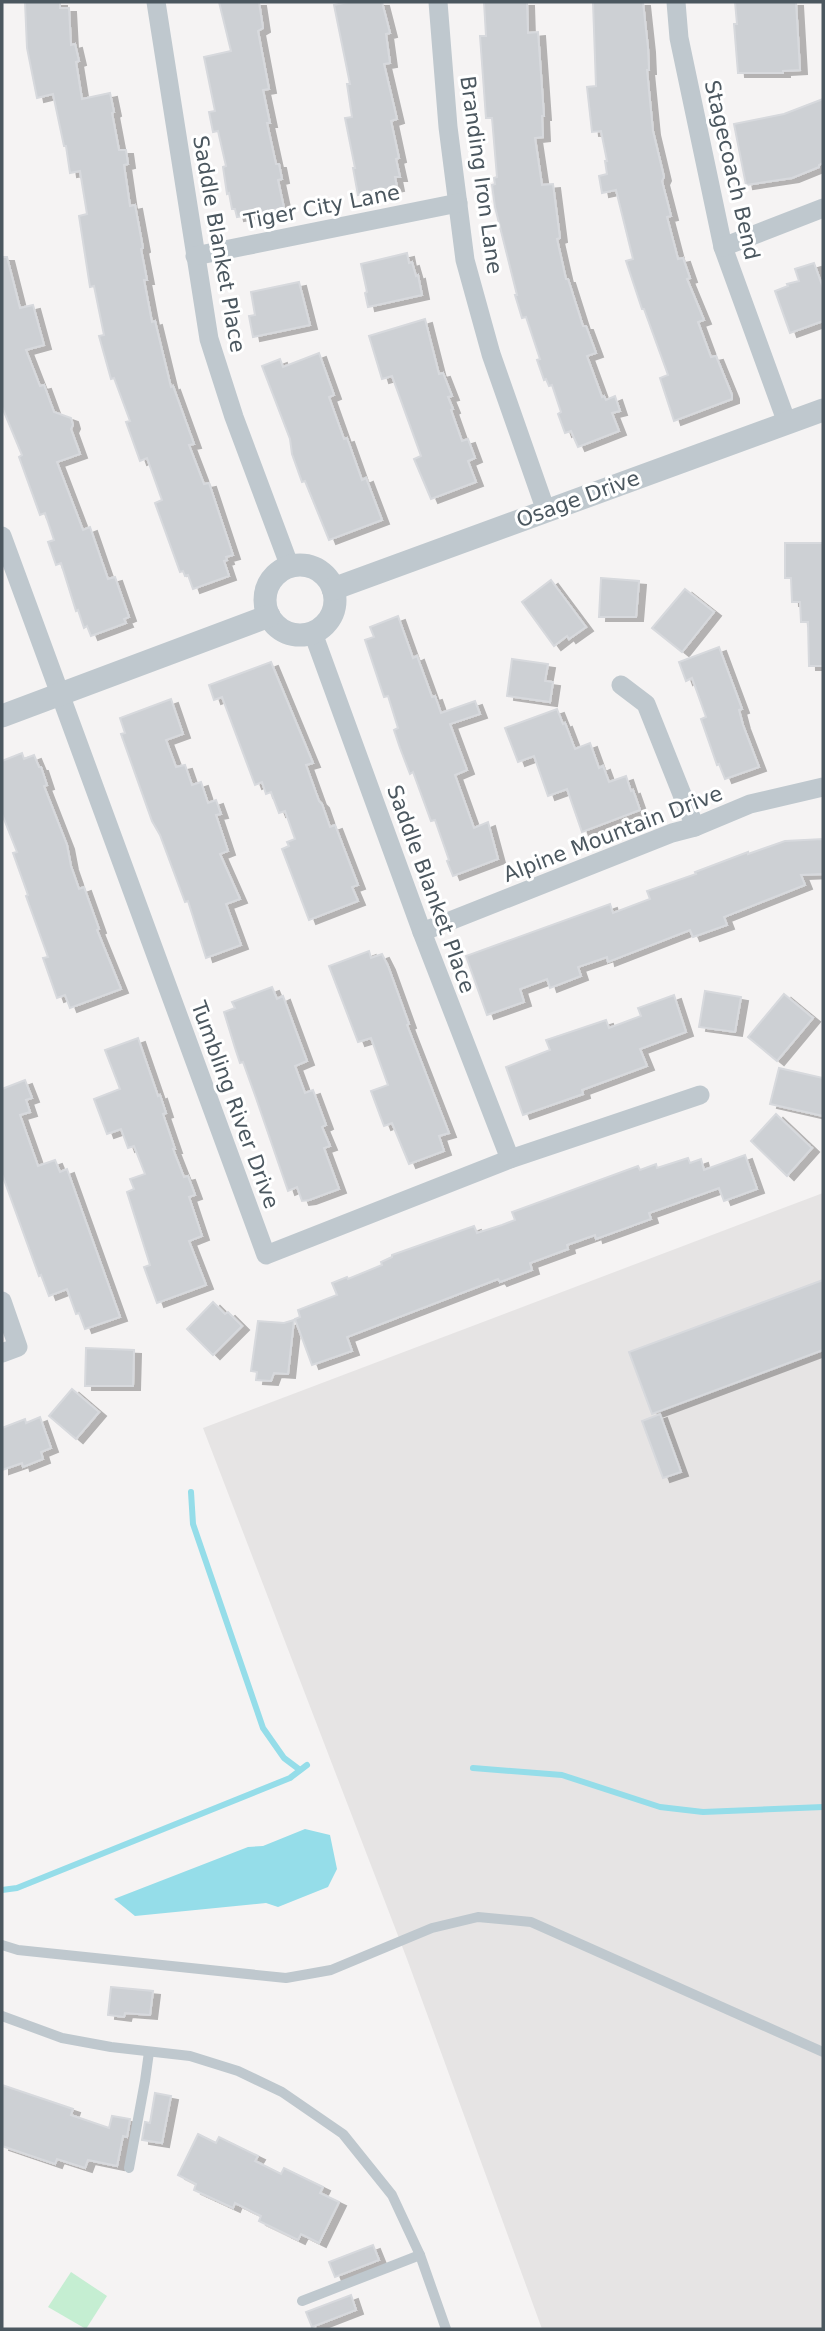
<svg xmlns="http://www.w3.org/2000/svg" width="825" height="2331" viewBox="0 0 825 2331" font-family="'DejaVu Sans',sans-serif">
	<defs>
		<filter id="shadow"><feDropShadow dx="7" dy="4" stdDeviation="0" flood-color="#0004"/></filter>
	</defs>
	<rect width="100%" height="100%" fill="#f5f3f3"/>
	<path fill="#e6e4e4" d="M823,1193v1136h-281l-135,-370 -204,-531z"/>
	<path fill="#c5eed2" d="M71,2272l36,24 -21,33 -38,-22z"/>
	<path fill="#95dde9" d="M305,1829l25,6 7,34 -9,18 -50,20 -12,-4 -131,13 -21,-17 134,-52 15,-1z"/>
	<g fill="none" stroke-linecap="round" stroke-linejoin="round">
		<g stroke="#95dde9" stroke-width="6">
			<path d="M191,1492l2,32 70,204 21,30 16,12"/>
			<path d="M473,1768l89,7 98,32 43,5 120,-5"/>
			<path d="M2,1890l15,-2 273,-110 17,-13"/>
		</g>
	</g>
	<g fill="#cdd0d4" stroke="#d7d9dd" stroke-width="2" filter="url(#shadow)">
		<path d="M25,2h35v6h9l2,37 4,-1 4,17 -3,1 6,37 28,-6 4,19 -2,1 7,37h7l2,14 -4,1 6,41 5,-1 8,43 -2,1 6,31h-3l8,42 3,-1 16,66 2,-1 21,58 -5,1 15,39 5,-1 24,72 -7,2 1,3 -3,1 5,15 -36,13 -5,-14 -3,1 -2,-5 -3,1 -25,-69 7,-3 -15,-42 -7,3 -14,-39 4,-1 -16,-43 -3,1 -12,-43 5,-1 -10,-49 -4,1 -11,-71 8,-2 -7,-43 -10,2 -4,-27h-2l-11,-52 -16,4 -10,-50z"/>
		<path d="M219,2h40l4,26 -5,3 11,58 -6,1 7,33h-3l9,41h3l3,15 -4,1 6,28 -47,9 -2,-8h-3l-3,-16 -2,1 -4,-27 3,-1 -8,-35 -5,1 -4,-20 6,-1 -11,-54 27,-6z"/>
		<path d="M348,2h34l8,31 -4,1 4,29 -6,1 13,55 -6,2 8,37 -3,1 4,18h-5l2,10 -39,8 -5,-27h2l-10,-50 7,-1 -5,-33h3l-16,-79z"/>
		<path d="M484,2h43l1,31 10,-1 6,84h-2l1,21 -8,1 7,47 11,-1 7,54 -3,1 9,40h2l15,47h3l10,27 -9,3 15,41 2,-1 2,4 9,-4 5,15 -8,2 7,18 -41,16 -7,-16 -6,2 -7,-19 3,-2 -9,-27 -3,1 -3,-7 -2,1 -7,-20 3,-1 -14,-42 -4,1 -7,-23h2l-22,-88 -3,-22 3,-1 -1,-6 3,-1 -5,-59h-6l-6,-82h6z"/>
		<path d="M593,2h50l5,46 1,22h-2l6,61 11,46 -2,4 9,35 -4,1 11,42 5,-1 7,20 -3,1 17,41 -6,2 13,35 5,-1 16,39v4l-58,22 -14,-43 8,-3 -24,-66h-2l-16,-48 7,-2 -17,-69 -14,3 -3,-17 8,-2 -2,-13h2l-6,-30 -9,1 -5,-45 9,-1z"/>
		<path d="M735,2h61l4,68 -17,1v2h-45l-4,-49h3z"/>
		<path d="M823,99v64l-4,2v2l-27,11 -46,7 -12,-61 50,-10z"/>
		<path d="M407,253l2,10 3,-1 4,14 2,-1 4,20 -54,12 -3,-14 2,-1 -6,-28z"/>
		<path d="M2,257h5l13,51 13,-3 11,40 -18,5 14,36 4,-1 10,27 17,6 2,7 -2,4 9,25 -23,8 26,68 7,-3 18,52 7,-2 14,40 -5,2 2,4 -35,13 -4,-10 -3,2 -6,-18 -2,1 -15,-48 -5,2 -8,-23 6,-2 -9,-27 -5,2 -21,-58 3,-2 -20,-48z"/>
		<path d="M814,263l9,25v33l-33,12 -15,-42 13,-5 -1,-2 12,-3 -4,-12z"/>
		<path d="M299,282l11,43 -57,12 -4,-21 6,-1 -4,-23z"/>
		<path d="M425,319l14,55 4,-1 9,23 -4,1 5,12 -2,1 11,31 6,-2 7,19 -7,3 8,21 -45,17 -17,-40 7,-3 -29,-80 -10,3 -13,-43z"/>
		<path d="M319,353l15,42 -5,2 15,42 3,-1 15,42 4,-2 16,42 -53,20 -24,-59 -3,1 -10,-28 -2,-15 -28,-73 18,-7 3,8z"/>
		<path d="M785,543h38v123h-14l-1,-44h-7l-1,-20h-8l-1,-24h-6z"/>
		<path d="M601,578l38,3 -3,36h-37z"/>
		<path d="M551,580l35,47 -17,12 -2,-3 -13,10 -32,-44z"/>
		<path d="M685,589l29,23 -32,40 -30,-24z"/>
		<path d="M398,616l15,42 4,-2 15,41 3,-1 6,17 34,-12 5,13 -30,10 17,46 -12,5 19,53 14,-6 10,37 -45,17 -6,-15 2,-1 -14,-40 -4,1 -18,-49 -3,2 -10,-26 -6,-18 4,-2 -10,-32 -4,1 -19,-57 9,-3 -4,-10z"/>
		<path d="M719,647l23,62 -3,1 4,15 16,42 -34,12 -6,-15 -2,1 -16,-46 5,-2 -14,-39 -6,3 -7,-19z"/>
		<path d="M512,659l36,5 -3,17 8,1 -3,20 -43,-6z"/>
		<path d="M271,662l42,101 -7,2 13,36 3,3 8,23 5,-2 23,60 -6,2 6,14 -49,19 -27,-71 7,-3 -2,-4 8,-3 -10,-28 -6,2 -8,-21 -5,2 -4,-12 -7,3 -33,-88 -8,3 -5,-15z"/>
		<path d="M171,699l12,35 -17,6 10,27 9,-2 7,20 9,-3 7,21 8,-3 5,14 -5,1 12,36 -8,3 20,45 -14,5 15,41 -35,13 -18,-57 -3,1 -25,-67 -8,-14 -31,-87 4,-1 -5,-15z"/>
		<path d="M557,709l6,15 2,-1 10,26 15,-6 9,25 4,-2 6,16 17,-6 5,15 2,-1 7,20 -58,22 -15,-43 -19,7 -14,-40 -16,6 -13,-34z"/>
		<path d="M22,753l2,6 10,-4 5,12h2l6,18 -3,1 23,59 4,21 8,23 5,-2 15,42 -2,1 24,59 -51,19 -5,-13 -8,3 -14,-40 5,-1 -22,-61 2,-1 -15,-42 4,-1 -15,-38v-53z"/>
		<path d="M823,839v35l-22,1 4,10 -81,32 3,8 -34,12 -3,-7 -82,32 -1,-5 -29,10 3,9 -31,12 -3,-9 -27,10 4,13 -37,13 -21,-59 144,-52 3,9 37,-14 -3,-8 49,-17 -1,-2 53,-20v2l37,-13z"/>
		<path d="M369,951l2,7 11,-4 6,12 21,58 -2,1 42,108 -10,3 5,15 -35,13 -17,-41 -8,3 -13,-35 17,-6 -17,-47 -13,4 -29,-76z"/>
		<path d="M272,987l5,12 6,-3 24,65 -12,5 10,27 8,-3 13,35 -4,2 8,19 -6,2 15,41 -30,11 -7,1 -5,-14 -9,4 -32,-93 -13,-36 -3,1 -5,-15 -11,-36 11,-4 -3,-6z"/>
		<path d="M705,991l36,6 -6,35 -36,-5z"/>
		<path d="M784,994l29,24 -36,43 -29,-24z"/>
		<path d="M674,995l12,37 -46,17 7,17 -65,24 1,4 -60,21 -17,-48 44,-17 -4,-10 60,-20 3,8 32,-12 -3,-8z"/>
		<path d="M138,1038l20,58 2,-1 6,18 -3,1 12,35h-2l11,28 4,-1 7,19 -6,2 13,39 -13,5 17,44 -49,18 -13,-36 6,-2 -23,-73 7,-3 -4,-10 15,-5 -11,-28 -6,2 -7,-19 -14,5 -13,-35 26,-10 -15,-39z"/>
		<path d="M779,1068l44,10v38l-53,-12z"/>
		<path d="M25,1080l7,18 -6,2 4,12 -10,3 18,51 17,-6 5,12 7,-3 53,148 -35,12 -6,-16 -3,1 -9,-25 -18,7 -8,-21 -2,1 -37,-102v-85z"/>
		<path d="M776,1114l36,34 -25,28 -36,-35z"/>
		<path d="M745,1155l12,34 -33,12 -5,-13 -70,25 2,6 -55,20 -1,-4 -28,10 1,4 -38,14 2,7 -32,12 -2,-3 -151,58 5,14 -40,14 -17,-46 5,-2 -2,-7 39,-15 -5,-12 15,-6 1,2 34,-14 -1,-3 11,-5v-2l82,-29 3,7 25,-8 13,-5 -3,-8 126,-46 2,4 16,-6 1,4 31,-10 2,5 11,-4 3,11z"/>
		<path d="M823,1280v70l-171,64 -23,-62z"/>
		<path d="M213,1302l12,12 3,-2 14,14 -29,29 -26,-26z"/>
		<path d="M294,1320l-6,54 -14,-1 -3,8 -15,-1 1,-8 -6,-1 7,-50 26,2z"/>
		<path d="M86,1348l48,2 -1,36h-48z"/>
		<path d="M72,1389l27,23 -23,27 -27,-23z"/>
		<path d="M660,1414l21,58 -18,6 -21,-57z"/>
		<path d="M40,1417l11,31 -10,4 2,7 -20,8 -1,-4 -20,7v-42l23,-9 1,4z"/>
		<path d="M111,1987l42,4 -3,24 -25,-2 -1,4 -16,-2z"/>
		<path d="M2,2085l71,24 -2,6 38,13 3,-12 18,3 -3,18 -4,-1 -6,30 -29,-6 -3,8 -28,-9 -2,5 -53,-18z"/>
		<path d="M155,2093l16,3 -9,47 -20,-3 3,-18 5,1z"/>
		<path d="M198,2134l18,9 3,-6 39,19 -3,5 26,13 3,-6 39,19 -3,6 19,9 -20,41 -18,-9 -3,6 -39,-19 2,-5 -26,-13 -2,5 -39,-18 2,-6 -18,-9z"/>
		<path d="M373,2245l6,15 -44,17 -6,-15z"/>
		<path d="M351,2295l5,15 -44,17 -6,-15z"/>
	</g>
	<g fill="none" stroke-linecap="round" stroke-linejoin="round">
		<g stroke="#bfc8ce" stroke-width="10">
			<path d="M2,1945l16,5 268,28 45,-8 101,-42 46,-11 53,5 292,130"/>
			<path d="M2,2016l60,22 49,9 79,9 48,15 44,21 61,42 49,61 28,60 26,74"/>
			<path d="M129,2168l16,-87 4,-29"/>
			<path d="M302,2301l118,-46"/>
		</g>
		<g stroke="#bfc8ce" stroke-width="19">
			<path d="M156,2l53,337 25,78 56,150"/>
			<path d="M438,2l10,125 17,133 26,94 55,157"/>
			<path d="M676,2l3,36 44,209 64,176"/>
			<path d="M723,247l100,-39"/>
			<path d="M195,256l263,-53"/>
			<path d="M2,536l264,719 244,-96 190,-64"/>
			<path d="M313,633l109,299 88,227"/>
			<path d="M621,685l25,19 49,123"/>
			<path d="M422,932l250,-99 23,-6 55,-23 73,-17"/>
			<path d="M2,1301l16,46 -16,6"/>
		</g>
		<g stroke="#bfc8ce" stroke-width="23">
			<circle cx="300" cy="600" r="35"/>
			<path d="M333,589l490,-179"/>
			<path d="M2,716l267,-100"/>
		</g>
	</g>
	<g text-anchor="middle" dominant-baseline="central" stroke-width="6" stroke-linejoin="round" paint-order="stroke">
		<g font-size="21" fill="#4b575f" stroke="#fff">
			<text transform="translate(732 170) rotate(77)">Stagecoach Bend</text>
			<text transform="translate(481 175) rotate(82)">Branding Iron Lane</text>
			<text transform="translate(322 207) rotate(-11)">Tiger City Lane</text>
			<text transform="translate(219 244) rotate(80)">Saddle Blanket Place</text>
			<text transform="translate(578 499) rotate(-20)">Osage Drive</text>
			<text transform="translate(613 834) rotate(-21)">Alpine Mountain Drive</text>
			<text transform="translate(431 889) rotate(70)">Saddle Blanket Place</text>
			<text transform="translate(235 1105) rotate(70)">Tumbling River Drive</text>
		</g>
	</g>
	<rect width="825" height="2331" fill="none" stroke="#4b575f" stroke-width="7"/>
</svg>
